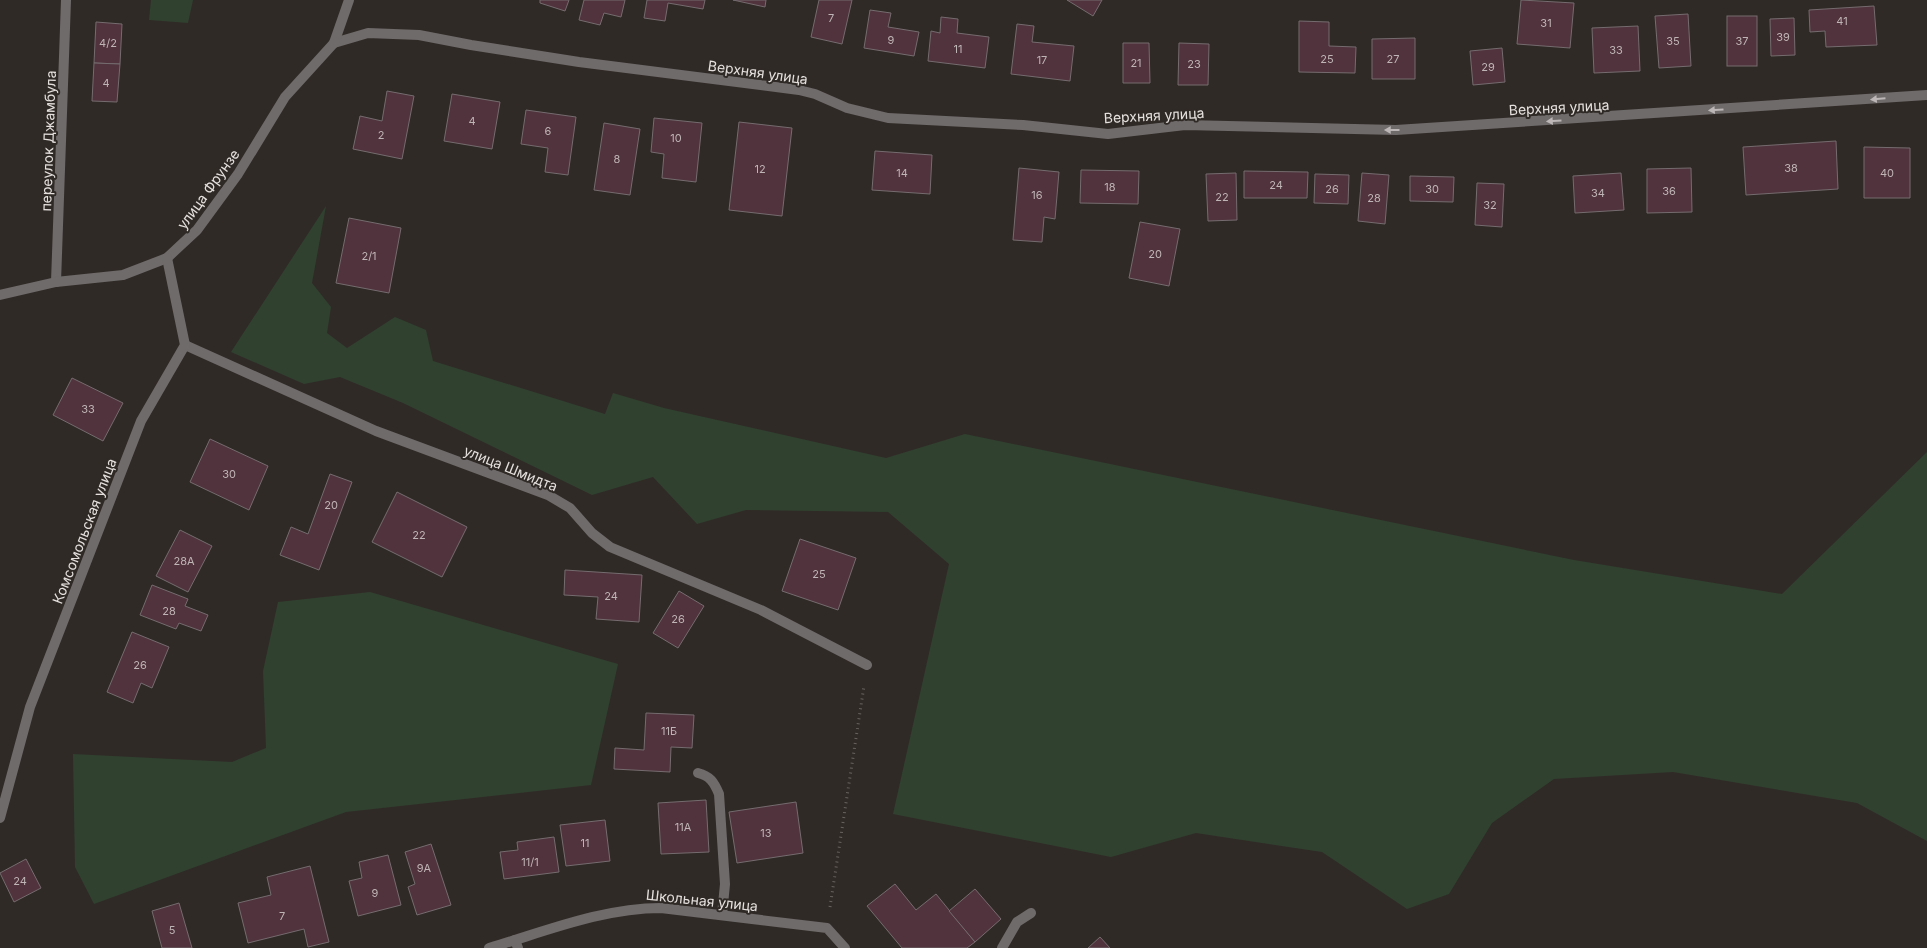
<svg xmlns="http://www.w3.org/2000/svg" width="1927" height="948" viewBox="0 0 1927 948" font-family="Inter,sans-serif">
	<rect width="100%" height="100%" fill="#302a26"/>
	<g fill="#304130">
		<path d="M151,0h42l-5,23 -39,-3z"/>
		<path d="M326,206l-14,77 19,24 -4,26 20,15 48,-31 31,13 7,31 172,53 8,-21 51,15 222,50 79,-24 609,126 208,34 145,-142v389l-70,-38 -184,-31 -119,7 -62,44 -43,71 -42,15 -85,-57 -126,-19 -85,24 -218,-43 56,-250 -61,-52 -142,-2 -49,14 -44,-47 -61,18 -189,-92 -63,-26 -36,7 -73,-32z"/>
		<path d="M370,592l248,72 -27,121 -245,27 -252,92 -19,-37 -2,-113 159,8 34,-14 -3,-77 15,-69z"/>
	</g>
	<g fill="#50333d" stroke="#756c6f">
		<path d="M540,0h29l-4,11 -25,-8z"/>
		<path d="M584,0h41l-4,17 -17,-4 -4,12 -21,-5z"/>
		<path d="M647,0h58l-2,9 -35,-6 -3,18 -21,-3z"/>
		<path d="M733,0h33l-1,7z"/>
		<path d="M819,0h33l-10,44 -31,-7z"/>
		<path d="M1067,0h35l-9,16z"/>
		<path d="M1521,0l53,3 -4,45 -53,-4z"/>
		<path d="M1874,6l3,39 -51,2 -1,-16 -15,1 -1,-22z"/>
		<path d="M870,10l21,3 -3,14 31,5 -5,24 -50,-8z"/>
		<path d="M1688,14l3,52 -32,2 -4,-52z"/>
		<rect x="1727" y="16" width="30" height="50"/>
		<path d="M941,17l17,2 -1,14 32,4 -4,31 -57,-7 3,-30 9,2z"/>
		<path d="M1794,18l1,37 -24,1 -1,-37z"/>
		<path d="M1299,21l30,1v24l27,1 -1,26 -56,-1z"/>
		<path d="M96,22l26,2 -2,40 -26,-1z"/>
		<path d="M1017,24l17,2 -2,16 42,4 -4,35 -59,-7z"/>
		<path d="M1638,26l2,45 -46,2 -2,-45z"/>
		<path d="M1415,38v41h-43v-40z"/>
		<path d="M1123,43h26l1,40h-27z"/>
		<path d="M1179,43l30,1 -1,41h-30z"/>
		<path d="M1502,48l3,34 -32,3 -3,-34z"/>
		<path d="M94,63l26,1 -3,38 -25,-1z"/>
		<path d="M387,91l27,5 -12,63 -49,-10 7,-33 22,5z"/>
		<path d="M452,94l48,8 -8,47 -48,-8z"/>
		<path d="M526,110l50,7 -8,58 -23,-3 3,-24 -27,-4z"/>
		<path d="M654,118l48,5 -6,59 -34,-4 2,-24 -13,-2z"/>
		<path d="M739,122l53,6 -10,88 -53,-6z"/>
		<path d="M604,123l36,6 -10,66 -36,-5z"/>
		<path d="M1836,141l2,48 -92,6 -3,-48z"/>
		<path d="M1864,147l46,1v50h-46z"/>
		<path d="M875,151l57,4 -2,39 -58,-4z"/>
		<path d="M1019,168l40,4 -4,47 -11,-2 -2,25 -29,-2z"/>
		<path d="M1691,168l1,44 -45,1v-44z"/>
		<path d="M1081,170l58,1 -1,33 -58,-1z"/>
		<path d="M1244,171l64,1 -1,26h-63z"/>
		<path d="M1236,173l1,47 -29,1 -2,-47z"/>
		<path d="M1362,173l27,2 -4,49 -27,-3z"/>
		<path d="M1621,173l3,37 -49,3 -2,-37z"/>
		<path d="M1315,174l34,1 -1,29 -34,-1z"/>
		<path d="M1410,176l44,1 -1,25 -43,-1z"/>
		<path d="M1477,183l27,1 -2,43 -27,-2z"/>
		<path d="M349,218l52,10 -12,65 -53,-10z"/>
		<path d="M1140,222l40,7 -11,57 -40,-8z"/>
		<path d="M72,378l51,25 -20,38 -50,-26z"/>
		<path d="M210,439l58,27 -19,44 -59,-28z"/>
		<path d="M330,474l22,8 -33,88 -39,-15 11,-28 17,7z"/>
		<path d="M397,492l70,35 -25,50 -70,-35z"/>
		<path d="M180,530l32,16 -24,46 -32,-16z"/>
		<path d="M800,539l56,19 -18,52 -56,-19z"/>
		<path d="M565,570l77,5 -3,47 -43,-3 2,-22 -34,-2z"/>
		<path d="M152,585l36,14 -3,7 23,9 -7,16 -22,-8 -3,6 -36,-14z"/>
		<path d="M679,591l25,15 -26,42 -25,-15z"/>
		<path d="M132,632l37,15 -17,41 -11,-5 -8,20 -26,-11z"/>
		<path d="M646,713l48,2 -2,33 -21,-1 -1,25 -56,-3 1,-21 29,2z"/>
		<path d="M706,800l3,52 -48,2 -3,-51z"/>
		<path d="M796,802l7,51 -66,10 -8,-51z"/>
		<path d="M605,820l5,41 -44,5 -6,-41z"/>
		<path d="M554,837l5,35 -55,7 -4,-27 18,-2 -1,-8z"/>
		<path d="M431,844l20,61 -34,10 -9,-28 7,-3 -10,-32z"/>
		<path d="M388,855l13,50 -43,11 -9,-35 13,-3 -3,-16z"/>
		<path d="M26,859l15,29 -27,14 -14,-29z"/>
		<path d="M310,866l19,76 -21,5 -4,-18 -56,14 -10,-40 33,-8 -4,-18z"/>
		<path d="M895,884l21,26 20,-16 39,48 -8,6h-65l-35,-42z"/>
		<path d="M975,889l26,30 -26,23 -26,-31z"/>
		<path d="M179,903l13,45h-30l-10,-37z"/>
		<path d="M1100,937l10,11h-22z"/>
	</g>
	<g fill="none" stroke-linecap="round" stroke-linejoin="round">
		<path stroke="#696360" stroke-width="3" stroke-dasharray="1 4" stroke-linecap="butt" d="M830,907l34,-221"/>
		<g stroke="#6f6b6b" stroke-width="10">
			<path d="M698,773c12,3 16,9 21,21l6,90 -3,31"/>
			<path d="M515,940l3,8"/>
			<path d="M1002,948l15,-26 14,-9"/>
		</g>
		<g stroke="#6f6b6b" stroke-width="10">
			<path d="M334,43l34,-10 51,2 52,10 108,17 220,28 16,4 32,14 41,10 135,7 85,9 77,-9 211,5 531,-35"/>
			<path d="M56,282l10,-282"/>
			<path d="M0,295l56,-13 67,-7 44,-17 30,-28 41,-56 47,-77 49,-54 15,-43"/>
			<path d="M185,345l191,86 172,64 22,13 22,25 18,14 151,63 106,55"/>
			<path d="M0,818l30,-111 111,-286 44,-76 -18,-87"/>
			<path d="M489,948c55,-16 113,-40 172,-40l166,20 18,20"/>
		</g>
	</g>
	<defs><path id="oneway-solid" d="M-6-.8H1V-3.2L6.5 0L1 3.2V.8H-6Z" transform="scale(1.25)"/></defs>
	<g fill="#bcb7b6">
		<use href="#oneway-solid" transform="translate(1878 99) rotate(175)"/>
		<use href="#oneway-solid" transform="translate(1716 110) rotate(176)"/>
		<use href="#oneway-solid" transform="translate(1554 121) rotate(177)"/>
		<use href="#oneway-solid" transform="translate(1392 130) rotate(-180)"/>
	</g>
	<g text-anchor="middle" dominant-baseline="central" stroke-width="4" stroke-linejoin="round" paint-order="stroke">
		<g font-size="11" fill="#c0b5b6">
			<text x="831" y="18">7</text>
			<text x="1842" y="21">41</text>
			<text x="1546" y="23">31</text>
			<text x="1783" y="37">39</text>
			<text x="891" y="40">9</text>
			<text x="1673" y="41">35</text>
			<text x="1742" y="41">37</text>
			<text x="108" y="43">4/2</text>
			<text x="958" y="49">11</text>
			<text x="1616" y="50">33</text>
			<text x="1327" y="59">25</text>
			<text x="1393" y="59">27</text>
			<text x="1042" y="60">17</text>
			<text x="1136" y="63">21</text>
			<text x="1194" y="64">23</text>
			<text x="1488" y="67">29</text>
			<text x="106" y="83">4</text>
			<text x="472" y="121">4</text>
			<text x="548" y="131">6</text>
			<text x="381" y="135">2</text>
			<text x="676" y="138">10</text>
			<text x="617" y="159">8</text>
			<text x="1791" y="168">38</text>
			<text x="760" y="169">12</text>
			<text x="902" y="173">14</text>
			<text x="1887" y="173">40</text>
			<text x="1276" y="185">24</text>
			<text x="1110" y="187">18</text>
			<text x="1332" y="189">26</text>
			<text x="1432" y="189">30</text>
			<text x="1669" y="191">36</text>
			<text x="1598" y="193">34</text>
			<text x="1037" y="195">16</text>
			<text x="1222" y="197">22</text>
			<text x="1374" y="198">28</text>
			<text x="1490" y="205">32</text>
			<text x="1155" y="254">20</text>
			<text x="369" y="256">2/1</text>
			<text x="88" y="409">33</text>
			<text x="229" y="474">30</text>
			<text x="331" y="505">20</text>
			<text x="419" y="535">22</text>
			<text x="184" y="561">28А</text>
			<text x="819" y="574">25</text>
			<text x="611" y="596">24</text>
			<text x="169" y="611">28</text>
			<text x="678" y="619">26</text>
			<text x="140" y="665">26</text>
			<text x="669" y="731">11Б</text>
			<text x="683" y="827">11А</text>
			<text x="766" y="833">13</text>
			<text x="585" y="843">11</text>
			<text x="530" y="862">11/1</text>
			<text x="424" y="868">9А</text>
			<text x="20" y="881">24</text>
			<text x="375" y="893">9</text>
			<text x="282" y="916">7</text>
			<text x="172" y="930">5</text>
		</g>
		<g font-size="14" fill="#e5e0de" stroke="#302a26">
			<text transform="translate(758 72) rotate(8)">Верхняя улица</text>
			<text transform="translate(1559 107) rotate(-3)">Верхняя улица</text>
			<text transform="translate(1154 115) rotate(-3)">Верхняя улица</text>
			<text transform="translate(48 141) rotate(-88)">переулок Джамбула</text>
			<text transform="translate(208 189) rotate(-54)">улица Фрунзе</text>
			<text transform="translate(511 468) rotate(22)">улица Шмидта</text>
			<text transform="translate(84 531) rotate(-69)">Комсомольская улица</text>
			<text transform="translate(702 900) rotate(6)">Школьная улица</text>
		</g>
	</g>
</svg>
